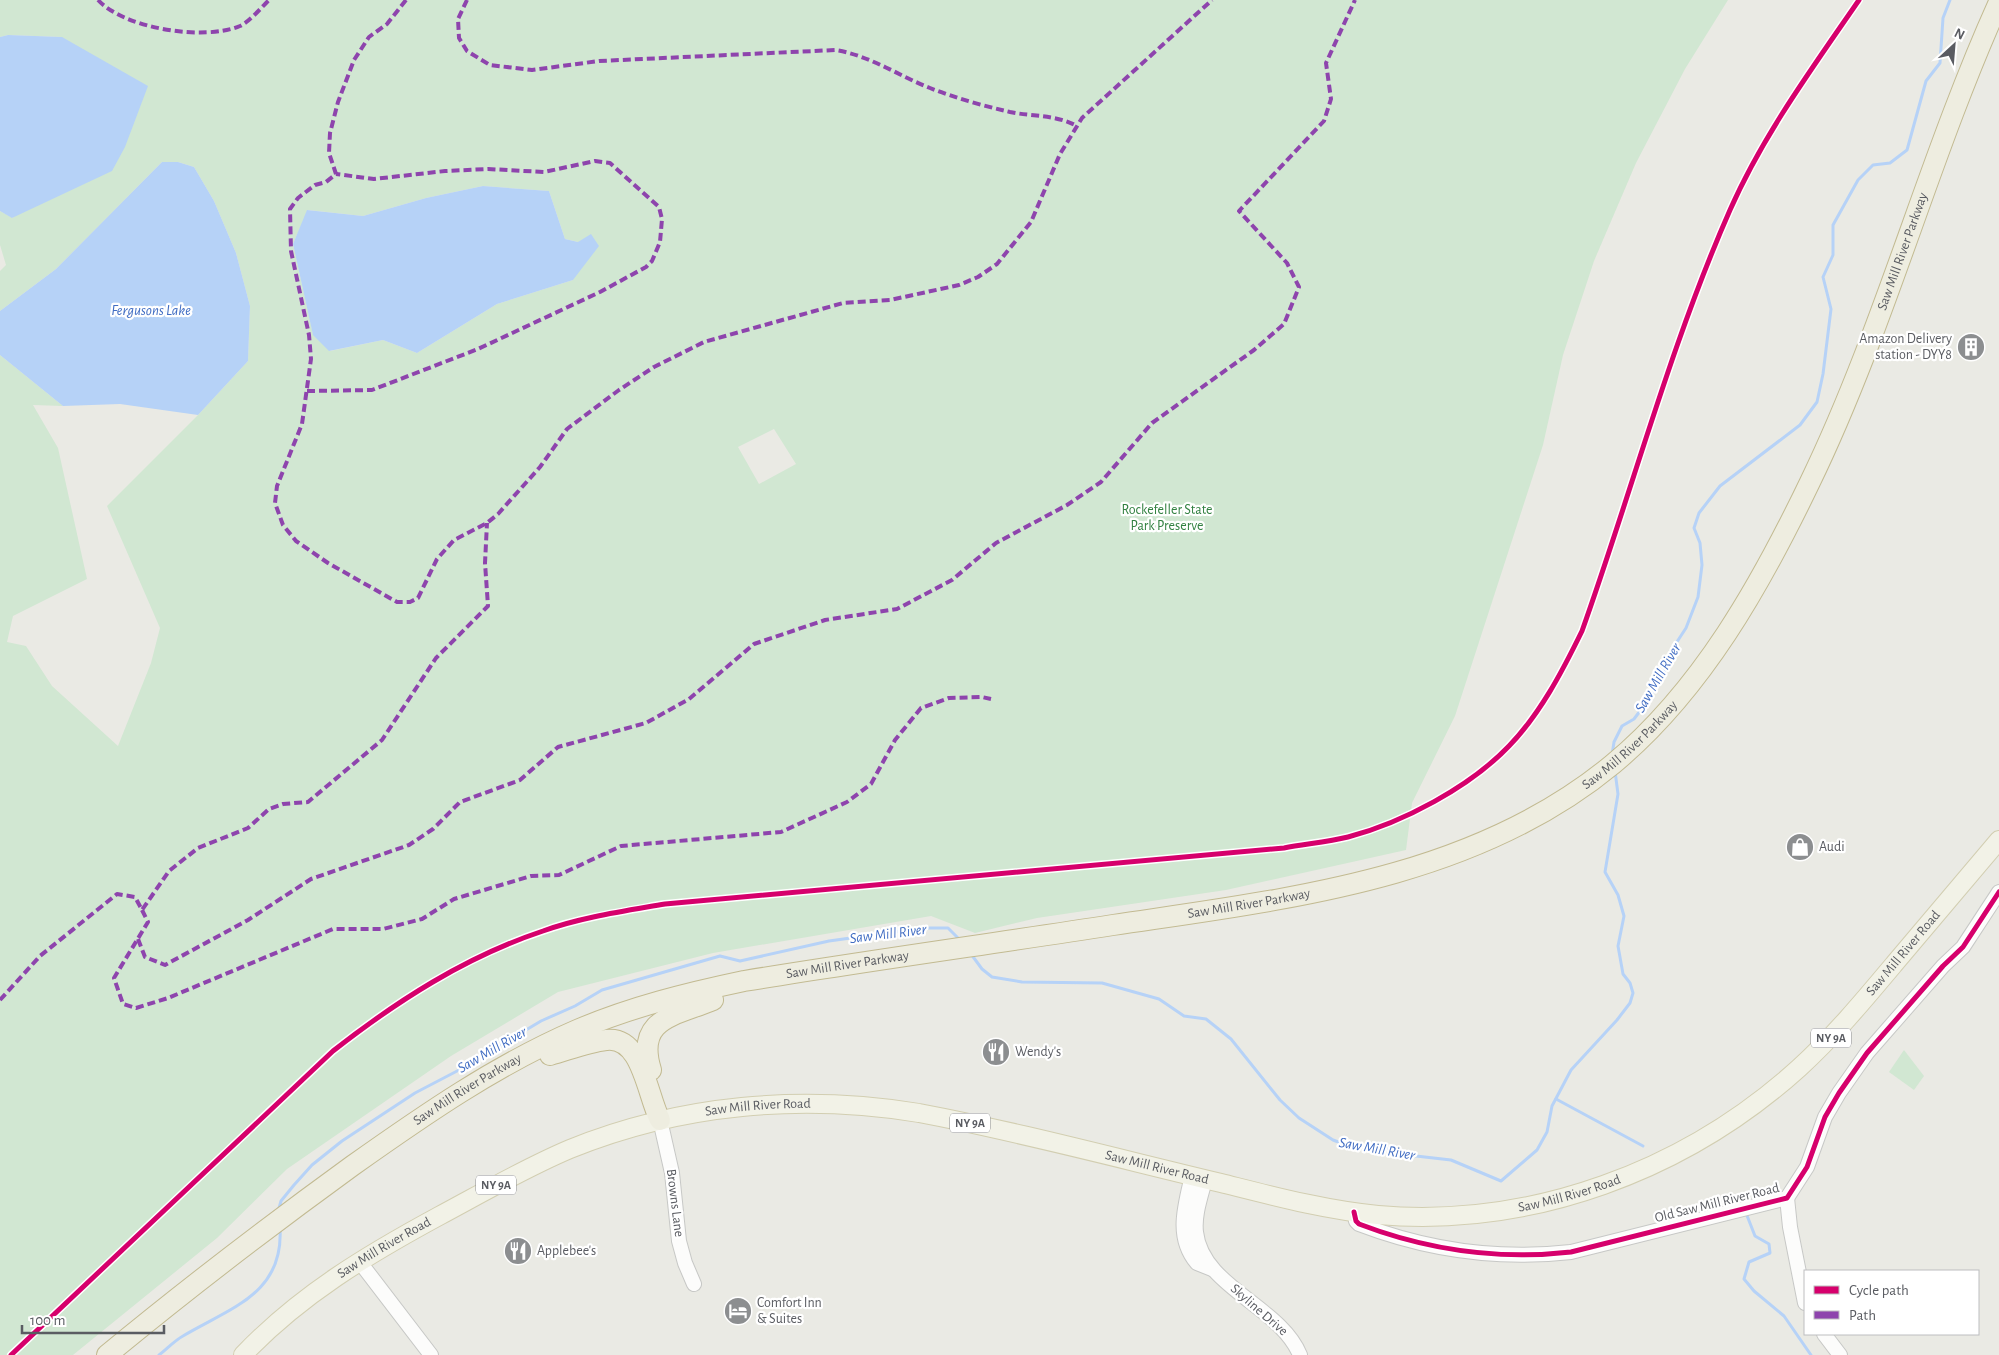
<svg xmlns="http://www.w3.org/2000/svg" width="1999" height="1355" viewBox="0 0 1999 1355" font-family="'Alegreya Sans',sans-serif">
	<rect width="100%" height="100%" fill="#eaeae4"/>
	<g fill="#d1e7d2" fill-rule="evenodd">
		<path d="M0,0h1728l-43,69 -49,94 -42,98 -31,94 -20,90 -88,271 -43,87 -6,47 -180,40 -189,28 -62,15 -44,-17 -218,37 -155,39 -107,64 -164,113 -70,69 -144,117h-73v-1000l63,51 -30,-1 25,43 29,131 -74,37 -6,26 19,4 26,40 66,60 33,-83 9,-35 -53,-122 91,-91 50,-54 2,-55 -14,-53 -22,-52 -20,-34 -16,-5h-16l-106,107 -56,42v-40l6,-6 -6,-20v-34l13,7 49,-181 -54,-2 -8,2zM483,186l66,5 16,48 13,3 -5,38 -76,24 -80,49 -34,-13 -53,11 -17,-17 -20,-90 15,-34 55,6 63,-18zM774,429l22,35 -37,20 -21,-37z"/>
		<path d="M1904,1050l20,26 -10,14 -25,-18z"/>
	</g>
	<g fill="#b6d2f7">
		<path d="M8,35l54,2 86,49 -23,61 -13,24 -100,47 -12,-7v-174z"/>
		<path d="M162,162h16l16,5 20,34 22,52 14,53 -2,55 -50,54 -78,-11 -57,2 -63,-51v-44l56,-42z"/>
		<path d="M483,186l66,5 16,48 13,3 13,-8 8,12 -26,34 -76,24 -80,49 -34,-13 -54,11 -16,-16 -20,-91 14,-34 56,6 63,-18z"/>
	</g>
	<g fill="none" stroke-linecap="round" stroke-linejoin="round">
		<g stroke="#b6d2f7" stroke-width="3">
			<path d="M1612,755l2,-13 8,-16 12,-7 15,-20 14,-24 8,-24 15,-23 12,-31 4,-32 -2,-22 -6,-15 5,-15 21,-27 80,-61 17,-23 6,-28 8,-65 -8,-32 10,-22v-30l25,-45 15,-15 17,-2 17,-13 19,-69 14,-18 3,-45 7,-18"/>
			<path d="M971,954l11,15 10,8 30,5 80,1 57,16 25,17 22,3 25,20 49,61 19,18 34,22 16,6 38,2 29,8 35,4 50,21 36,-31 10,-18 5,-26 19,-36 46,-50 13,-17 3,-10 -3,-10 -7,-9 -5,-28 6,-30 -6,-21 -13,-23 13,-78 -3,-23"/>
			<path d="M1556,1099l87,47"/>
			<path d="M278,1212l3,-11 13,-16 18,-20 30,-24 73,-48 44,-23 82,-49 34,-15 27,-16 118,-34 20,5 89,-20 94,-13h25l13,13"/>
			<path d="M1746,1213l9,23 14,8 1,9 -21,9 -5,17 10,12 30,25 27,39"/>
			<path d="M159,1355c8,-6 15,-14 24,-19 47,-28 101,-42 97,-108"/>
		</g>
		<defs>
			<g id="minor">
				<path d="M660,1120l12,53 7,68 6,22 9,21"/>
				<path d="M1192,1176c-7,30 -17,61 5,87l15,6"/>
				<path d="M1205,1180c-4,16 -11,35 -9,52 6,55 84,74 104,123"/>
				<path d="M1787,1198l3,29 15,76"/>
				<path d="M1354,1212l2,9 3,3c68,26 141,36 212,28l216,-54 20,-31 18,-50 14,-24 28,-40 76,-87 20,-19 36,-55"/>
				<path d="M359,1261l72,94"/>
				<path d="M1824,1334l16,21"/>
			</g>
			<g id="major">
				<path id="s1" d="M243,1355c57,-60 124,-100 196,-139 43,-23 86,-48 131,-67 111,-45 231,-55 349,-36 101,19 201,46 302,70 52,13 104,27 157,32 154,13 307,-44 421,-147 35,-32 65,-68 96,-105 35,-41 69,-82 104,-123"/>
			</g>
			<g id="highway">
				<path d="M550,1055c18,-5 38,-13 56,-15 36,-5 41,55 54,80"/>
				<path d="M651,1070c-16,-52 24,-54 62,-70"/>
				<path id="s2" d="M107,1355c80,-66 161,-128 245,-189 72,-51 144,-101 225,-136 54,-23 110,-37 167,-49 122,-20 246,-37 369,-56 173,-26 360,-45 500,-161 89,-74 148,-180 197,-282 75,-155 118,-323 189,-480"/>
			</g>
		</defs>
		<use href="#minor" stroke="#c7c8c6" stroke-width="16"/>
		<use href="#major" stroke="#d2ceb1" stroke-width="20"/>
		<use href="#highway" stroke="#c2ba91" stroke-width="22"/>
		<use href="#minor" stroke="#fcfcfb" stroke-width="14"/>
		<use href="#major" stroke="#f2f2e7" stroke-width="18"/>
		<use href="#highway" stroke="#eeede0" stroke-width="20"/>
		<g stroke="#8e44ad" stroke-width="4" stroke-dasharray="8 4" stroke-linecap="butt">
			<path d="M98,0c27,29 107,41 142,26 10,-5 21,-18 29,-26"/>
			<path d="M406,0l-19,24 -18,13 -15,23 -16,42 -8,31 -1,20 7,21 -10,8 -11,3 -17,13 -8,11 1,42 18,84 2,24 -9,65 -25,62 -2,17 8,22 13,16 32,22 69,39h13l8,-4 19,-39 17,-19 33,-17 11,-9 42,-47 27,-38 52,-39 35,-23 50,-25 139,-39 47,-3 69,-15 19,-8 19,-13 34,-42 29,-68 22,-36 130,-118"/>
			<path d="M467,0l-9,19 1,19 8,13 23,14 42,5 67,-9 236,-11c34,5 64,26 95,38 25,10 54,18 80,24 24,5 44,2 67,14"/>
			<path d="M307,391l65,-1 106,-41 122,-57 46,-25 6,-6 8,-19 2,-23 -3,-12 -49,-44 -15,-2 -51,11 -56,-3 -43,2 -71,8 -38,-5"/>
			<path d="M142,910l6,12 -34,56 9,26 13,4 32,-10 165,-69h50l39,-10 32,-20 77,-23 28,-1 62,-29 160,-14 66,-30 24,-18 24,-44 26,-32 28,-10 33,-1 9,2"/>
			<path d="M138,939l7,18 20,8 83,-45 63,-41 98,-34 24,-16 27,-27 60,-22 38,-33 88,-24 43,-24 65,-55 71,-24 72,-11 55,-29 44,-37 71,-38 34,-23 51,-59 102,-73 30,-26 15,-37 -12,-24 -48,-52 85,-90 7,-22 -5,-36 29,-63"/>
			<path d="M0,1000l40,-44 77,-62 18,3 7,13 27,-39 29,-23 50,-20 21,-19 14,-5 25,-2 74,-62 54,-82 52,-52 -3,-43 2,-40"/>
		</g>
		<defs>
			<g id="cycleway">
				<path d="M1354,1212l2,9 3,3c68,26 141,36 212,28l216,-54 20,-31 18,-50 14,-24 28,-40 76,-87 20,-19 36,-55"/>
				<path d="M11,1355l322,-304c64,-50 132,-94 210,-120 39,-14 82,-20 122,-27l619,-56c21,-4 43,-6 64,-11 54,-14 122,-50 161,-91 31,-32 53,-74 73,-115 50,-140 88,-285 148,-421 33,-75 83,-143 129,-210"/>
			</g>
		</defs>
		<use href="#cycleway" stroke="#fff" stroke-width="8"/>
		<use href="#cycleway" stroke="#d6006c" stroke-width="5"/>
	</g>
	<defs>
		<symbol id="building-disc" viewBox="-11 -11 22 22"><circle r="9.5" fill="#8c8e90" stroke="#fff"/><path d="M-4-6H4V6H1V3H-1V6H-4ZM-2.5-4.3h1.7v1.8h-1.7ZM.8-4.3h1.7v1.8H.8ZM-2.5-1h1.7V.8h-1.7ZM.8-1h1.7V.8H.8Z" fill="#fff"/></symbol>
		<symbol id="shop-disc" viewBox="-11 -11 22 22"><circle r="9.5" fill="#8c8e90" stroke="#fff"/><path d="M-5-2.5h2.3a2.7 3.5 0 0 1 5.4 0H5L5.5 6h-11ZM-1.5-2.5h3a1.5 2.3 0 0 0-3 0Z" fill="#fff"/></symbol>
		<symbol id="restaurant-disc" viewBox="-11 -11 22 22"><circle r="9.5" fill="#8c8e90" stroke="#fff"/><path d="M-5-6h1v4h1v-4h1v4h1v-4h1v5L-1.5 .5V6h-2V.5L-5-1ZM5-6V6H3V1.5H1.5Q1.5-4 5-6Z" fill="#fff"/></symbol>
		<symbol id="hotel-disc" viewBox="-11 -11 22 22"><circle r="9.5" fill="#8c8e90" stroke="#fff"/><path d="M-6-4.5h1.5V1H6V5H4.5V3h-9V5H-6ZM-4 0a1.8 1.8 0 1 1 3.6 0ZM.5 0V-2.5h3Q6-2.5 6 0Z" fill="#fff"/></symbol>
	</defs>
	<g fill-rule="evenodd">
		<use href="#building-disc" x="1955" y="331" width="32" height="32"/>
		<use href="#shop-disc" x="1784" y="831" width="32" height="32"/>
		<use href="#restaurant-disc" x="980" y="1036" width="32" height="32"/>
		<use href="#restaurant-disc" x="502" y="1235" width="32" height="32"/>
		<use href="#hotel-disc" x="722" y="1295" width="32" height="32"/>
	</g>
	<g text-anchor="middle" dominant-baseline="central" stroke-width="4.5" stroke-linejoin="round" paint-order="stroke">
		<g fill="#fff" stroke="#8c8d91" stroke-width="1">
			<rect x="1811" y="1028.5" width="40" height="19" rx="4"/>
			<rect x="950" y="1113.5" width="40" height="19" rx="4"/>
			<rect x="476" y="1175.5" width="40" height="19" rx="4"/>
		</g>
		<g font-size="12" font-weight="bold" fill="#5a5c62">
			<text x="1831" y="1038">NY 9A</text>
			<text x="970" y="1123">NY 9A</text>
			<text x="496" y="1185">NY 9A</text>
		</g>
		<g font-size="14" fill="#5a5c62" stroke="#fff">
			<text stroke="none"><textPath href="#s2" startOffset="2248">Saw Mill River Parkway</textPath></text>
			<text stroke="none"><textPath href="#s2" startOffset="1678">Saw Mill River Parkway</textPath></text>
			<text stroke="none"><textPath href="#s2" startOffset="1258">Saw Mill River Parkway</textPath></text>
			<text stroke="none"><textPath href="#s1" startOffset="1828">Saw Mill River Road</textPath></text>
			<text stroke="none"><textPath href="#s2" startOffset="852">Saw Mill River Parkway</textPath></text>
			<text stroke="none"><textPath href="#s2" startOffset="448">Saw Mill River Parkway</textPath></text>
			<text stroke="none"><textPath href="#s1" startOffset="582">Saw Mill River Road</textPath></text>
			<text stroke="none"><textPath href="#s1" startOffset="988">Saw Mill River Road</textPath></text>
			<text stroke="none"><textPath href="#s1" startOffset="1408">Saw Mill River Road</textPath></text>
			<text transform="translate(675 1203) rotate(83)">Browns Lane</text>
			<text transform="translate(1717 1203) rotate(-14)">Old Saw Mill River Road</text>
			<text stroke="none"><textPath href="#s1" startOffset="178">Saw Mill River Road</textPath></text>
			<text transform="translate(1259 1310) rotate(41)">Skyline Drive</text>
		</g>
		<g font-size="14" fill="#5a5c62" stroke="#fff" text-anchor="start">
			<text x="1952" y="339" text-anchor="end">Amazon Delivery<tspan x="1952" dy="16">station - DYY8</tspan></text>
			<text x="1819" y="847">Audi</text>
			<text x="1015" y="1052">Wendy's</text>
			<text x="537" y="1251">Applebee's</text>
			<text x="757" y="1303">Comfort Inn<tspan x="757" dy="16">&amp; Suites</tspan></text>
		</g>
		<g font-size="14" fill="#328141" stroke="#fff">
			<text x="1167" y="510">Rockefeller State<tspan x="1167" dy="16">Park Preserve</tspan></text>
		</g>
		<g font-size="15" font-style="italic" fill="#416dc3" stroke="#fff">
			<text x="151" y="310">Fergusons Lake</text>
			<text transform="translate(1658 678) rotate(-60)">Saw Mill River</text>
			<text transform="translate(888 934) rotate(-7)">Saw Mill River</text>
			<text transform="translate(492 1050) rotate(-30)">Saw Mill River</text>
			<text transform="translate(1377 1149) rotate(10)">Saw Mill River</text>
		</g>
	</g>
	<rect x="1804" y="1270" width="175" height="65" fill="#ffffff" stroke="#bdbec0"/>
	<rect x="1814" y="1286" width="25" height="8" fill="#d6006c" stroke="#bdbec0"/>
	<text x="1849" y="1295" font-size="15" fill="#5a5c62">Cycle path</text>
	<rect x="1814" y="1311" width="25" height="8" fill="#8e44ad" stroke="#bdbec0"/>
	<text x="1849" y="1320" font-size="15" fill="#5a5c62">Path</text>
	<g transform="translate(1954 45) rotate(26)" stroke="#ffffff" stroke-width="4" paint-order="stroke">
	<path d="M0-4L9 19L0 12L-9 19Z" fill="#5a5c62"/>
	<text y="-8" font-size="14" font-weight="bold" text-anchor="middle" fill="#5a5c62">N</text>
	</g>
	<path d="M22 1325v8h142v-8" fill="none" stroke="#5a5c62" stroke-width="2.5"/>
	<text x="30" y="1325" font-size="15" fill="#5a5c62" stroke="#ffffff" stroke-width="4" paint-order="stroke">100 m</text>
</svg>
